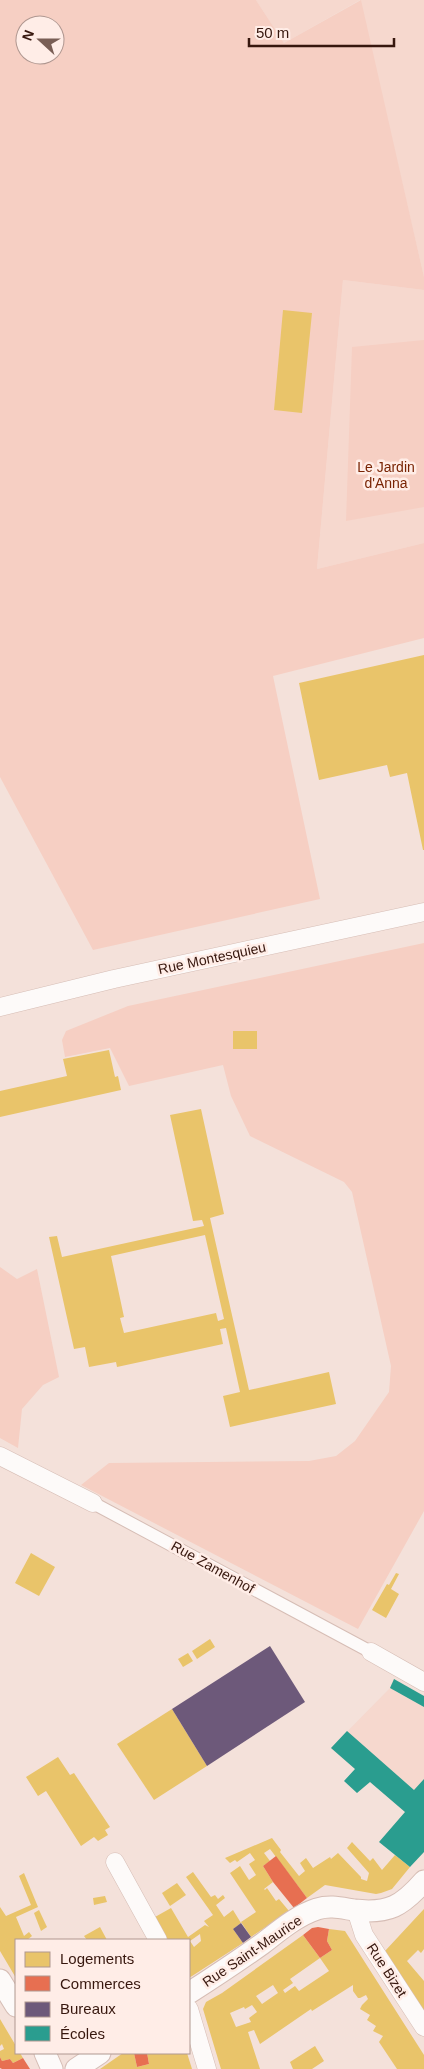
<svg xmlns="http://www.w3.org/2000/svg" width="424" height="2069" viewBox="0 0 424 2069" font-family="Arial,sans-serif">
	<rect width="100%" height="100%" fill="#f4e1da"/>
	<g fill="#f6d8ce">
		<path d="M256,0h168v277l-64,-277 -76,43z"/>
		<path d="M343,280l81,10v253l-107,26z"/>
		<path d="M394,1679l30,17v156l-5,5 -31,-25 17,-20 -74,-64 59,-60z"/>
	</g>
	<g fill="#f6cfc3" fill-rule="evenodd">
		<path d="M0,0h256l28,43 77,-43 63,277v13l-81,-10 -26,289 107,-26v95l-151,38 47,223 -227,51 -93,-173zM25,25h30v30h-30z"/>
		<path d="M424,340v167l-78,14 6,-174z"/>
		<path d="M424,943v568l-66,118 -277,-144 28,-22 200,-2 27,-5 19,-15 34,-49 2,-26 -39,-174 -8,-10 -94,-46 -19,-40 -8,-31 -94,21 -19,-38 -45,9 -3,-17 4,-9 62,-25z"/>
		<path d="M0,1267l17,12 20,-10 22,108 -16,8 -21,24 -4,39 -18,-10z"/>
	</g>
	<g fill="#e9c46a" fill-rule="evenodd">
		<path d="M283,310l29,3 -10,100 -28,-3z"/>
		<path d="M424,655v195h-1l-16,-77 -17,4 -3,-12 -68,15 -20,-97z"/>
		<rect x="233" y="1031" width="24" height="18"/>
		<path d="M109,1050l6,27 3,-1 3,14 -121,27v-26l67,-15 -4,-17z"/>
		<path d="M201,1109l23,105 -14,4 39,172 80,-18 7,32 -106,23 -7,-31 17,-4 -14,-64 -6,1 3,15 -106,23 -1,-5 -27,5 -4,-20 -11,2 -25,-112 8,-1 5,21 142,-31 -2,-6 -9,1 -23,-106zM205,1235l19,84 -6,2 -2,-8 -92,20 -4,-15 4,-1 -13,-61z"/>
		<path d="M31,1553l24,14 -16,29 -24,-13z"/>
		<path d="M396,1573l3,1 -8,15 8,5 -13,24 -14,-8 15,-26 2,1z"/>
		<path d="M210,1639l5,8 -18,12 -5,-8z"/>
		<path d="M188,1653l5,8 -10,6 -5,-8z"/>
		<path d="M172,1709l35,57 -53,34 -37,-56z"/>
		<path d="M58,1757l12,18 4,-2 36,54 -5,3 3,5 -10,6 -4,-4 -13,9 -35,-55 -8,5 -12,-19z"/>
		<path d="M272,1838l9,12 -1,2 19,24 6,-5 -5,-8 6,-5 7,10 17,-11 1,2 7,-6 23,24v2l6,2 2,-8 -22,-25 5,-6 18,19 3,-3 9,12 13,-15 15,12 -18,22 -11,4 -5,1 -51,-9 -18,13 -37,-49 -6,4 6,8 -7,5 10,16 -9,7 1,1 2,-2 9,13 3,-2 10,12 -38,26 -10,-15 15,-10 -26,-39 10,-7 9,14 7,-5 -7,-11 6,-4 -5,-7 -13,9 -2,-2 -5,3 -5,-5z"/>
		<path d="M193,1872l18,25 4,-2 3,4 5,-4 2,3 -9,7 8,12 9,-7 8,13 -8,6 10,14 -54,35v-38h-21l-13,-23 16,-9 17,29 17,-12 4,2 -5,-6 9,-6 -27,-38zM200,1934l1,7 -7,6 -4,-6z"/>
		<path d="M24,1873l14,34 -22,10 8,19 5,-4 3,4 -5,4h-11v38l-16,-27v-44l6,9 25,-11 -12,-29z"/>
		<path d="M177,1883l9,12 -16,11 -8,-13z"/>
		<path d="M105,1896l2,6 -13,3 -1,-7z"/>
		<path d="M424,1909v40l-3,4 -3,-3 -11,11 17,20v36l-39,-59v-7z"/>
		<path d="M39,1910l8,17 -6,4 -7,-18z"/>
		<path d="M100,1927l7,13h-20l-3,-4z"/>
		<path d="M329,1929l16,2 79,124v14h-27l-18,-27 4,-6 -10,-5 3,-5 -9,-6 3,-5 -10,-6 2,-4 6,-6 -2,-4 -6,3h-2l-5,-7v-6l-41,26 -1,-2 -51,35 -6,-14 -6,2 12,37h-39l-18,-60 3,-7 16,-9 81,-58 17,23 -30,21 3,4 -10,7 2,3 10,-7 4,5 30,-20 -9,-13 12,-8 -5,-9zM273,1985l5,8 -16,11 -6,-8zM252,2005l5,7 -8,6 2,4 -15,5 -6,-14 14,-6 1,2z"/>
		<path d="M0,2019l16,27v7h4l3,5 -10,5 -3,-4 -8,2 -2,-4v-6l4,-2 -2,-5 -2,2z"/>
		<path d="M315,2046l9,15 -12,8h-19l-3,-7z"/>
		<path d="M123,2053h11l3,14 12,-3 -2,-11h40l5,16h-92z"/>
	</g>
	<g fill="#e76f51">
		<path d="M276,1856l31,42 -13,10 -21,-26 -10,-16z"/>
		<path d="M318,1927l11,2 -2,12 5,9 -12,8 -17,-23 9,-7z"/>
		<path d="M134,2053h13l2,11 -12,3z"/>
		<path d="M0,2057l2,4 8,-2 3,4 10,-5 7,11h-28l-2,-1z"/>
	</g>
	<g fill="#6d597a">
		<path d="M270,1646l35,56 -98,64 -35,-57z"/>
		<path d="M241,1923l10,14 -8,6 -10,-14z"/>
	</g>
	<g fill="#2a9d8f">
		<path d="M394,1679l30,17v11l-34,-19z"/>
		<path d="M347,1731l67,59 10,-11v73l-14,15 -31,-25 26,-30 -35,-30 -13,11 -13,-12 11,-12 -24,-21z"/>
	</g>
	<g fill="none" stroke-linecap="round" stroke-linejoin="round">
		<defs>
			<path id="pedestrian" d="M93,1503l278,149"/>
			<g id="minor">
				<path d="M0,1007l114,-28 310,-67"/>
				<path d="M0,1456l93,47"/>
				<path d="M371,1652l53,30"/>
				<path d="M115,1862l43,78"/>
				<path d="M356,1910l8,25 60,92"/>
				<path d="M189,2009l18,60"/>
			</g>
			<g id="tertiary">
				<path d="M0,1980l16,26"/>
				<path d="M189,1993c25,-16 49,-32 73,-49 17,-13 34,-28 55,-35 13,-4 24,-1 37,1 35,4 48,-4 70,-29"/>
				<path d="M45,2053l7,16"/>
				<path d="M76,2069l24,-16"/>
			</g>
		</defs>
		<use href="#pedestrian" stroke="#d6bdb5" stroke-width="14"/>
		<use href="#minor" stroke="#d6bdb5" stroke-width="19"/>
		<use href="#tertiary" stroke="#d6bdb5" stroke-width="23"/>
		<use href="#pedestrian" stroke="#fdfaf9" stroke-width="12"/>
		<use href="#minor" stroke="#fdfaf9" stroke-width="18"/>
		<use href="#tertiary" stroke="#fdfaf9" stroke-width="21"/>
	</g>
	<g text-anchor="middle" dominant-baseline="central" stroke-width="5" stroke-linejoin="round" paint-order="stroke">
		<g font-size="14" fill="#792404" stroke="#ffede7">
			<text x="386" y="467">Le Jardin<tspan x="386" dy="16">d'Anna</tspan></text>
		</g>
		<g font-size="14" fill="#37170e" stroke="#ffede7">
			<text transform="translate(212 958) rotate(-12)">Rue Montesquieu</text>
			<text transform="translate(213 1567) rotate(29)">Rue Zamenhof</text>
			<text transform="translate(252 1951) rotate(-34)">Rue Saint-Maurice</text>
			<text transform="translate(387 1970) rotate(57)">Rue Bizet</text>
		</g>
	</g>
	<rect x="15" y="1939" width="175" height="115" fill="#ffede7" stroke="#af9790"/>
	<rect x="25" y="1952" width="25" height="15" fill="#e9c46a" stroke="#af9790"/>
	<text x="60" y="1964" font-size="15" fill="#37170e">Logements</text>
	<rect x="25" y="1976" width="25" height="15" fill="#e76f51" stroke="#af9790"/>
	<text x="60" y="1989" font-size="15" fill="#37170e">Commerces</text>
	<rect x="25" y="2002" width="25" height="15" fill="#6d597a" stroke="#af9790"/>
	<text x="60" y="2014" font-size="15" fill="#37170e">Bureaux</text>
	<rect x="25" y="2026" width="25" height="15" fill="#2a9d8f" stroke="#af9790"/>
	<text x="60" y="2039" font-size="15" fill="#37170e">Écoles</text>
	<g transform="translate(40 40) rotate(291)"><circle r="24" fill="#ffede7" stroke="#af9790"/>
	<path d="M0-4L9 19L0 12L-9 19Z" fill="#795e55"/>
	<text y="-8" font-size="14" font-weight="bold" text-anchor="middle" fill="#37170e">N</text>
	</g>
	<path d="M249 38v8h145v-8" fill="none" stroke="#37170e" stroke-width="2.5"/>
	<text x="256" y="38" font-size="15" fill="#37170e" stroke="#ffede7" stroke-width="4" paint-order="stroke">50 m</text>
</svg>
